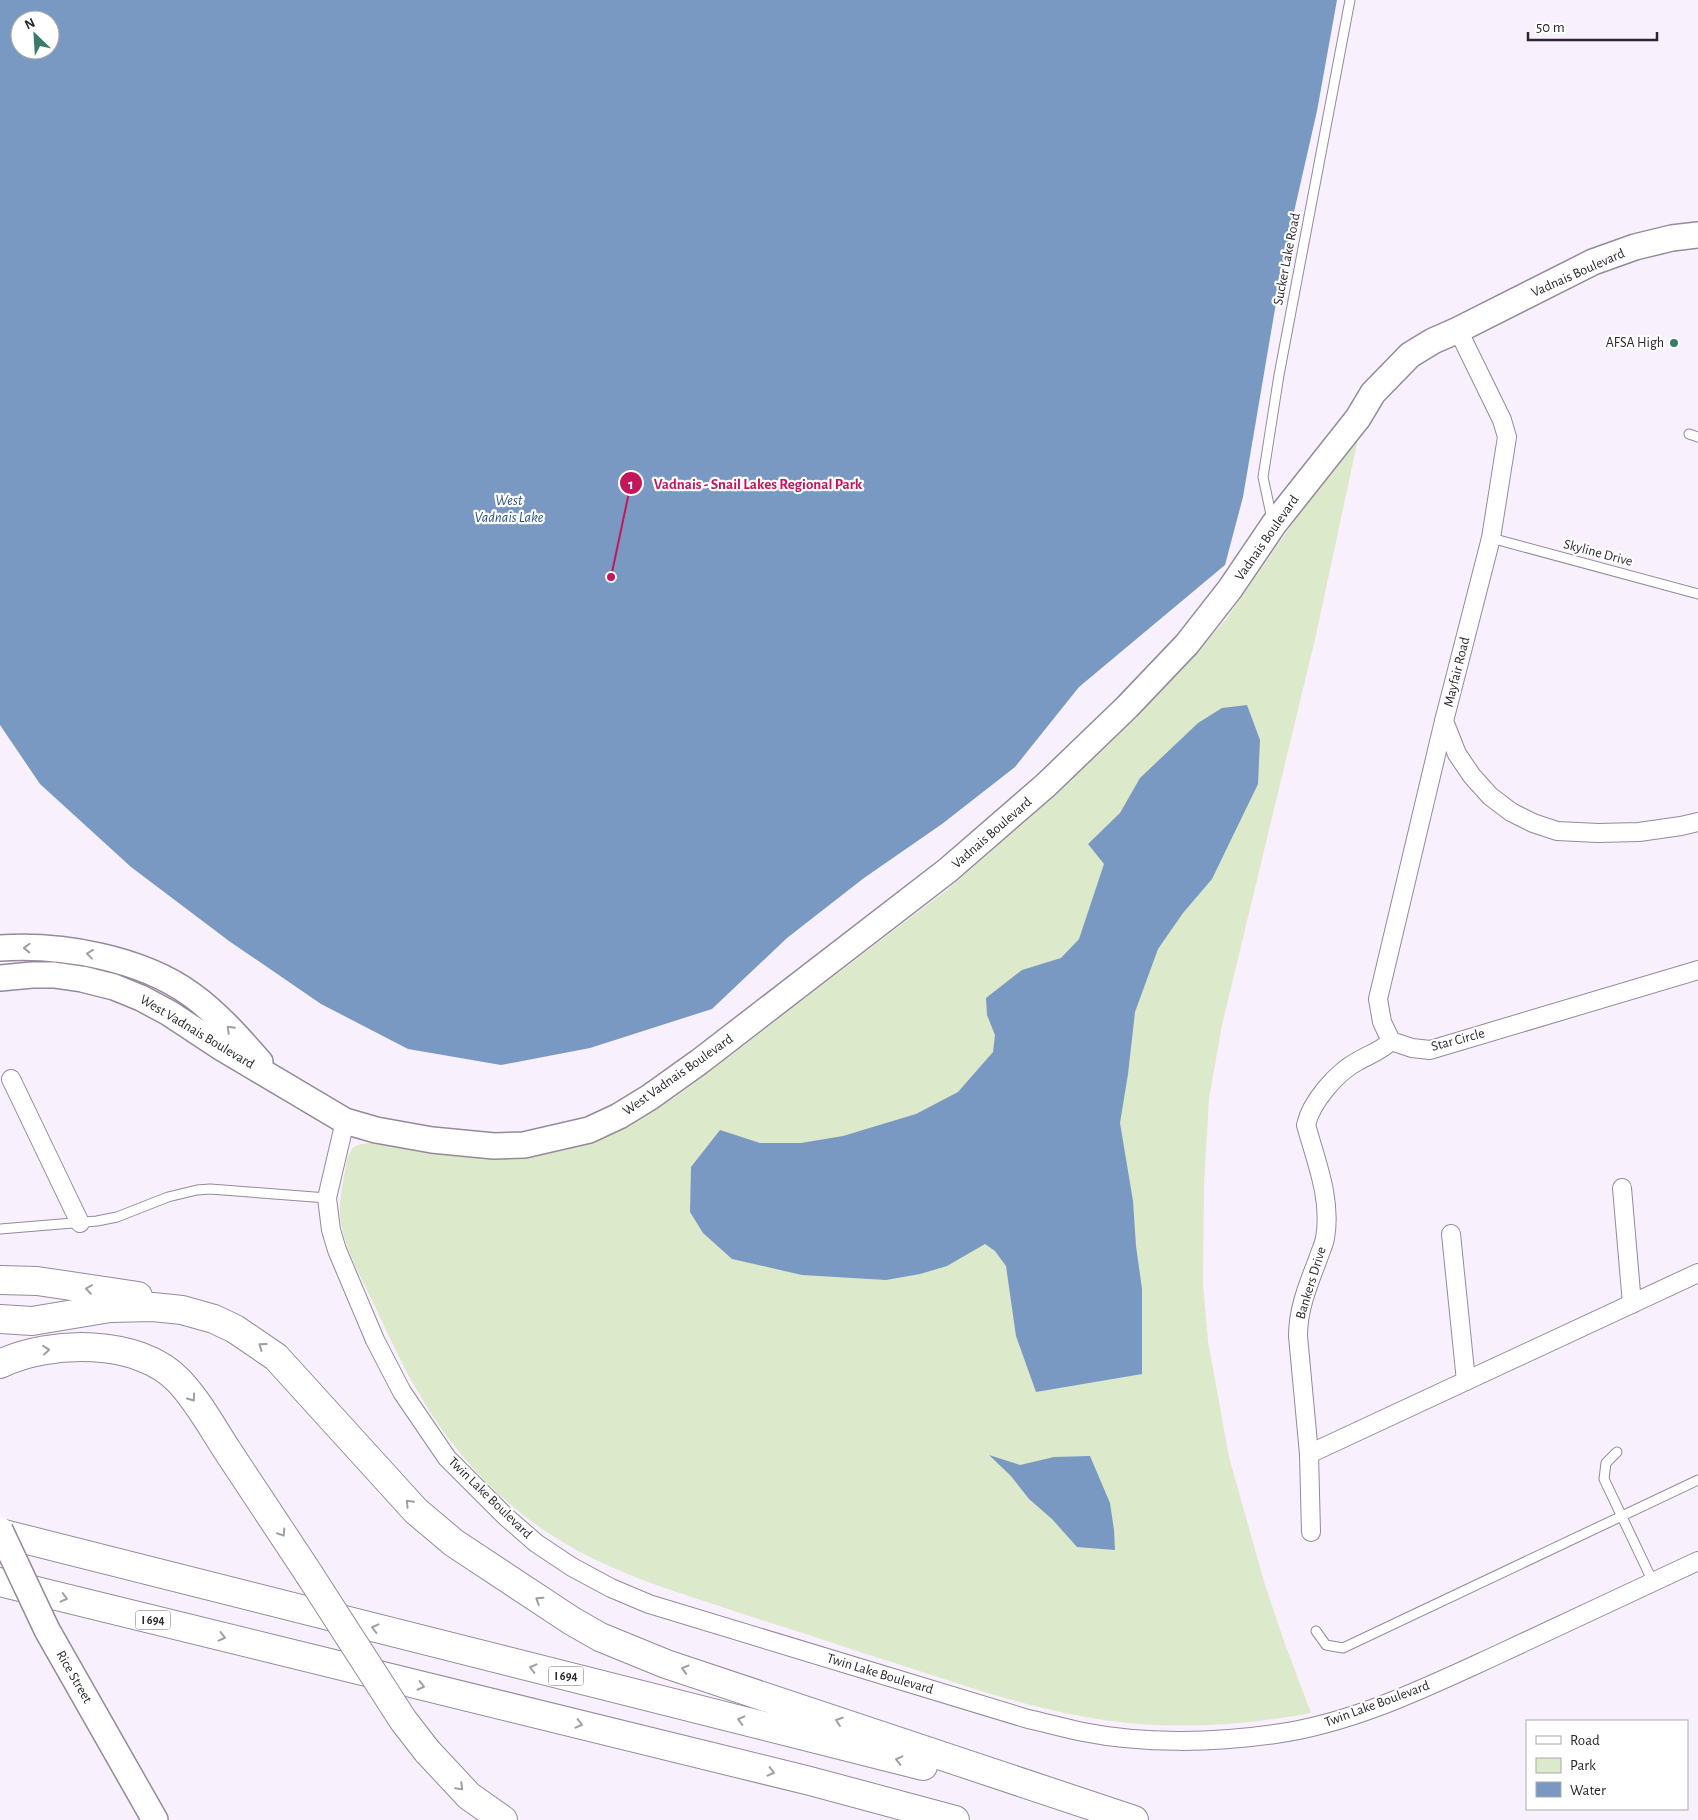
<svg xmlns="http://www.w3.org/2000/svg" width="1698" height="1820" viewBox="0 0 1698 1820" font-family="'Alegreya Sans',sans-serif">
	<rect width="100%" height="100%" fill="#f8f1fd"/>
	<path fill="#dce9ca" d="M1361,425l-45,210 -94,390 -13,74 -5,85 -1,99 5,58 21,116 36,128 20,59 26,69c-65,12 -134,17 -200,8 -85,-11 -167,-43 -248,-68 -51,-17 -102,-33 -153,-50 -68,-22 -132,-44 -188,-89 -42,-33 -78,-76 -104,-122 -15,-25 -27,-52 -40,-79 -13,-29 -35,-65 -38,-97 -1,-13 2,-27 4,-40 2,-7 2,-17 6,-23 2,-6 6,-8 12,-9 15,-3 34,4 48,6 24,3 48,6 72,7 78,6 139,-22 202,-66l264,-202 78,-68 99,-93 64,-67 38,-43z"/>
	<g fill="#7999c2" fill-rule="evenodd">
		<path d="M0,0h1337l-20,111 -23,101 -18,91 -33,194 -18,68 -146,122 -64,80 -73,57 -78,54 -77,60 -75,71 -122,39 -89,17 -93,-16 -87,-45 -92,-63 -98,-74 -91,-83 -40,-59zM20,20h30v30h-30z"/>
		<path d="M1247,705l13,35 -2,44 -46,95 -29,34 -25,36 -23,63 -7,62 -8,49 13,78 3,45 6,43v85l-106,18 -20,-56 -10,-70 -11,-15 -10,-7 -38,22 -27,8 -34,6 -84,-5 -70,-16 -29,-26 -13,-21 1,-45 29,-37 40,13h41l42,-7 73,-22 42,-22 35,-40 2,-17 -8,-20 -1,-17 36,-28 39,-12 18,-19 25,-75 -16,-20 32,-31 20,-35 58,-55 24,-15z"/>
		<path d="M989,1455l31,10 34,-8 36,-1 20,47 4,27 1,20 -38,-3 -25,-28 -23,-20 -18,-23z"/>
	</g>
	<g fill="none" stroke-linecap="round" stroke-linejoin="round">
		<defs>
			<g id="lane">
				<path d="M1689,434l9,3"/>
				<path d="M1272,519l-9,-42 16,-102 71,-375"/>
				<path d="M1491,538l207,56"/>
				<path d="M0,1229l97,-8 20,-4 51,-20 29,-7 13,-1 117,9"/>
				<path d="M1617,1452l-11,11 -2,16 49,103"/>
				<path d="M1316,1631l10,14 17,3 355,-168"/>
			</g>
			<g id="street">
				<path d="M1458,330l44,90 5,17 -16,101 -47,183 13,33 15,22 18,20 21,16 22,11 24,8 41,2 41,-1 42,-6 17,-4"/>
				<path d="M1444,721l-66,278 4,23 9,19 21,7 18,2 268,-80"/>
				<path d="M11,1079l69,144"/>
				<path d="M345,1121l-18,77 4,32 6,20 38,90 27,52 45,66 58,58 31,27 36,24 39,21 38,16 379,115c18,4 36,9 55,13 60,12 131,11 192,2 79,-11 152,-47 224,-80 66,-31 133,-62 199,-93"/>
				<path d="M1622,1188l10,116"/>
				<path d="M1451,1234l15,147"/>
				<path d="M1309,1454l389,-181"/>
				<path d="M1311,1532l-2,-78 -11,-118c0,-27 10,-51 20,-77 2,-7 6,-14 7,-21 7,-38 -9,-77 -19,-113 5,-23 31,-53 52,-64 12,-7 23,-10 33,-20"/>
			</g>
			<g id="secondary">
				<path d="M0,948c62,-4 141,10 192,47 26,19 47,43 68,67"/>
				<path d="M0,978l32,-3h22l28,4 32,8 27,11 28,15 53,35 123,73 31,9 56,10 62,6 30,-1 65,-15 30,-14 31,-19 49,-35 249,-192 98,-85 81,-78 60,-63 43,-55 44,-65 84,-106 15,-25 37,-38 23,-14 25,-11 135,-68 42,-15 37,-9 26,-3"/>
				<path d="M47,1630l108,190"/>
			</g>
			<g id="highway">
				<path d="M0,1280l37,1 101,15"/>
				<path d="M0,1319l32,2 78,-13 43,-1 29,3 32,9 21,10 41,28 140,154 38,32 118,78 28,16 66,27 468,156"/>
				<path d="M0,1364c49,-24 139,-26 179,17 19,20 33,46 48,69 27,41 54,82 82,124"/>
				<path d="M0,1533l923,233"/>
				<path d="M0,1582l810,199 145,39"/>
				<path d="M427,1751l42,45 34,24"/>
			</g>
		</defs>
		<use href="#lane" stroke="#95899b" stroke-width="11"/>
		<use href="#street" stroke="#95899b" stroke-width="20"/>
		<use href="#secondary" stroke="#95899b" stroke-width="28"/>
		<use href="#highway" stroke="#95899b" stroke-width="30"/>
		<use href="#lane" stroke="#fff" stroke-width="9"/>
		<use href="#street" stroke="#fff" stroke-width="18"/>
		<use href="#secondary" stroke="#fff" stroke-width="25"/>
		<use href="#highway" stroke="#fff" stroke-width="28"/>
		<defs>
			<path id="secondary-bridge" d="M0,1530l47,100"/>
			<path id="highway-bridge" d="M309,1574l94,146 24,31"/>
		</defs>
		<use href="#secondary-bridge" stroke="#95899b" stroke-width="28" stroke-linecap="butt"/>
		<use href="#highway-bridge" stroke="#95899b" stroke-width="30" stroke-linecap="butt"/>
		<use href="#secondary-bridge" stroke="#fff" stroke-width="25"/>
		<use href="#highway-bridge" stroke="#fff" stroke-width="28"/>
	</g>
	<defs><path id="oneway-chevron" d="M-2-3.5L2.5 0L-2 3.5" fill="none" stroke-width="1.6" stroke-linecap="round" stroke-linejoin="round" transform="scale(1.25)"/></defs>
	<g stroke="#a09ea1">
		<use href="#oneway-chevron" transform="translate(27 948) rotate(-178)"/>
		<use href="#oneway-chevron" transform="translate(90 954) rotate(-173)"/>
		<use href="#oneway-chevron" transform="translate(230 1029) rotate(-135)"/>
		<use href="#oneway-chevron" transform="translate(89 1289) rotate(-172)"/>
		<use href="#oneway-chevron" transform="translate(262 1346) rotate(-144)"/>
		<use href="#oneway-chevron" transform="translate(46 1350) rotate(-6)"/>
		<use href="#oneway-chevron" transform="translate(192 1398) rotate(54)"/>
		<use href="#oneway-chevron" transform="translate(409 1503) rotate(-133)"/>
		<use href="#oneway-chevron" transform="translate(282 1533) rotate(57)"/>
		<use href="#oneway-chevron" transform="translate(64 1598) rotate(14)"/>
		<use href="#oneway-chevron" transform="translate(539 1600) rotate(-147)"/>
		<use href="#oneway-chevron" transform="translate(375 1628) rotate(-166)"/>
		<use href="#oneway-chevron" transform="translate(222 1637) rotate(14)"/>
		<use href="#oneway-chevron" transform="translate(533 1668) rotate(-166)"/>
		<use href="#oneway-chevron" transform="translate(685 1669) rotate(-164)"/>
		<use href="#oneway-chevron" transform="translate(421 1686) rotate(14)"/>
		<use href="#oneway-chevron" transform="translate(741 1720) rotate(-166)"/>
		<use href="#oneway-chevron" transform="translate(839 1721) rotate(-161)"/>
		<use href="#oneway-chevron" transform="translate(579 1724) rotate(14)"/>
		<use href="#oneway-chevron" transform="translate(899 1760) rotate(-166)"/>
		<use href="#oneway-chevron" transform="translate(771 1772) rotate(14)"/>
		<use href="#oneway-chevron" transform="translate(460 1787) rotate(45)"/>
	</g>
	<circle fill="#3a7b6b" stroke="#fff" stroke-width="2" cx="1674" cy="343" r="5"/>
	<g text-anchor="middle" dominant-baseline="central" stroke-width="4.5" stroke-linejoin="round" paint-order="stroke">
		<g fill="#fff" stroke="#6b686d" stroke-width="1">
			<rect x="135.5" y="1610.5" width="35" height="19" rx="4"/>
			<rect x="548.5" y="1666.5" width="35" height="19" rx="4"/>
		</g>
		<g font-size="12" font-weight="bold" fill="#2c272e">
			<text x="153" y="1620">I 694</text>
			<text x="566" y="1676">I 694</text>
		</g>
		<g font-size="14" fill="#2c272e" stroke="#fff">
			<text transform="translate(1287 259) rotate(-79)">Sucker Lake Road</text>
			<text transform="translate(1578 273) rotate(-24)">Vadnais Boulevard</text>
			<text transform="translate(1267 538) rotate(-55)">Vadnais Boulevard</text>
			<text transform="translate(1598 553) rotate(15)">Skyline Drive</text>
			<text transform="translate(1457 672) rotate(-76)">Mayfair Road</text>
			<text transform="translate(992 833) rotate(-41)">Vadnais Boulevard</text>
			<text transform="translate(197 1032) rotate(31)">West Vadnais Boulevard</text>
			<text transform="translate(1458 1040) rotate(-15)">Star Circle</text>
			<text transform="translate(678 1075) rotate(-35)">West Vadnais Boulevard</text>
			<text transform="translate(1311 1283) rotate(-73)">Bankers Drive</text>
			<text transform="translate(490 1498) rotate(44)">Twin Lake Boulevard</text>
			<text transform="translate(880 1674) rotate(17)">Twin Lake Boulevard</text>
			<text transform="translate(74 1677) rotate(60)">Rice Street</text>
			<text transform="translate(1377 1704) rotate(-20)">Twin Lake Boulevard</text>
		</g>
		<g font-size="14" fill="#2c272e" stroke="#fff" text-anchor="end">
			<text x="1664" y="343">AFSA High</text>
		</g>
		<g font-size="15" font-style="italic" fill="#285389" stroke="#fff">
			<text x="509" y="500">West<tspan x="509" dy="17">Vadnais Lake</tspan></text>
		</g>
	</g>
	<path fill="none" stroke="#c2185b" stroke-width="2" d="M611 577L631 483"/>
	<g fill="#c2185b" stroke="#fff" stroke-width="2">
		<circle cx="611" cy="577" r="5"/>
		<circle cx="631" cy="483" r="12"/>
	</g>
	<g font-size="15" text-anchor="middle" font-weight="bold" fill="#fff">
		<text x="631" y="489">1</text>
	</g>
	<g font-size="15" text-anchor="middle" font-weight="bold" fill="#c2185b" stroke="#fff" stroke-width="4.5" stroke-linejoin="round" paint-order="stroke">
		<text x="758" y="489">Vadnais - Snail Lakes Regional Park</text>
	</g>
	<rect x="1526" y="1720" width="162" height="90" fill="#ffffff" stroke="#aba9ab"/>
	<rect x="1536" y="1736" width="25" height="8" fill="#ffffff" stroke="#aba9ab"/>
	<text x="1570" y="1745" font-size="15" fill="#2c272e">Road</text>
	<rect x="1536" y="1758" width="25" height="15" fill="#dce9ca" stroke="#aba9ab"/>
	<text x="1570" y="1770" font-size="15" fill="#2c272e">Park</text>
	<rect x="1536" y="1782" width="25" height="15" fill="#7999c2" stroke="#aba9ab"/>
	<text x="1570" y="1795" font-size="15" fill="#2c272e">Water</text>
	<g transform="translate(35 35) rotate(335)"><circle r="24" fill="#ffffff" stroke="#aba9ab"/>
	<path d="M0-4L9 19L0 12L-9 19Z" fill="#3a7b6b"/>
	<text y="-8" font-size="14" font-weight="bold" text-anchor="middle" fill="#2c272e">N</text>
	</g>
	<path d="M1528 32v8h129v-8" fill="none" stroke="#2c272e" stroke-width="2.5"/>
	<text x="1536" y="32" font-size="15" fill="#2c272e" stroke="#ffffff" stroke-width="4" paint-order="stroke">50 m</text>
</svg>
